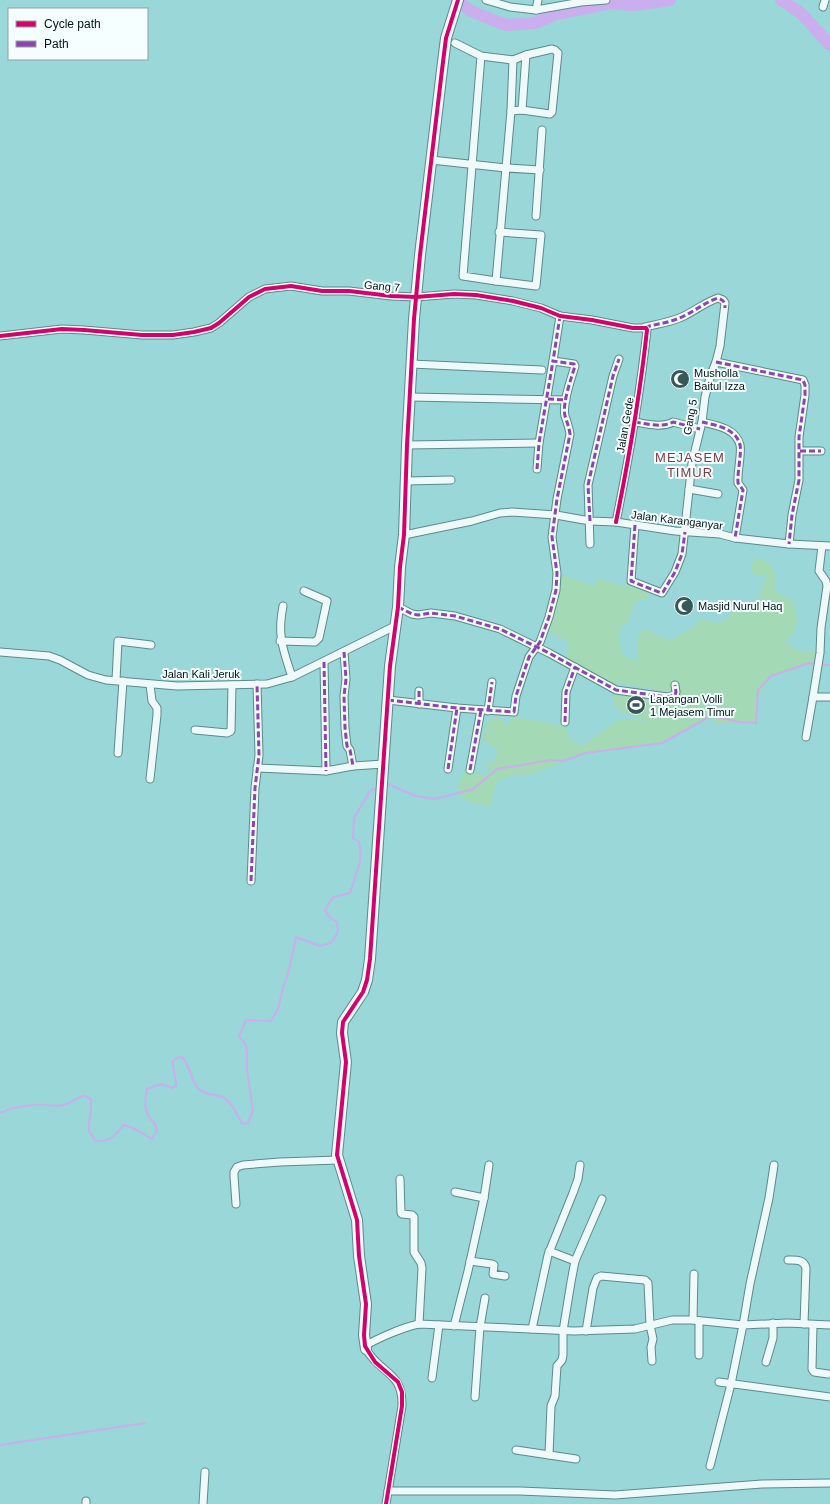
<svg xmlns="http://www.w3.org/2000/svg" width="830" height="1504" viewBox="0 0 830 1504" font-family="Helvetica,sans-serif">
	<rect width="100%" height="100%" fill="#99d7d8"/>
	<path fill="#a4d9b6" d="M756,558l14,5 6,13v16l16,8 6,20 -5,15 -9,5 13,11h21l-1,10 -46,15 -13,21 -2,26 -39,1 -6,-7 -49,26 -82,12 -34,14 -21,6 -14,1 -14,5 -6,25c-16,-2 -30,-2 -34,-21l8,-14 25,4 -4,-13h9l3,-12 -15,-10 3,-16 10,-8 12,10 3,-8 19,1 35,8 7,13 10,6 37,-27 29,2 -27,-9 -6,-5 -3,-9 7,-11 32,5 4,7 -4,-11 -42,-6 -2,8 -14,-8v-7l-27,-15 3,-17 -27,-16 12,-52 12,1 28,10 3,-7 35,9 15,-1 2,11 -14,4 -7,20 -7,5 -2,16 4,12 15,7 -1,-14 2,-17 10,-1 21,11 23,-14 8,-8 16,4 10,-3 5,-9 12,2 8,-12 7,-3 7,-22h-12l-4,-10z"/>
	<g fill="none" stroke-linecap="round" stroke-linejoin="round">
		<g stroke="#caaeee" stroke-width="2">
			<path d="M824,665h6"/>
			<path d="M385,785l3,-1 28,12 19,3 38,-10 24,-20 54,-9 13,1 21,-8 77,-10 49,-27 29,6 16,1 2,-33 13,-14 38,-13 4,1"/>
			<path d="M0,1113c15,-7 28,-8 44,-8 6,0 13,2 19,0 10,-2 11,-8 22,-9l6,3v12l-2,11v9l6,9c15,4 19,-5 29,-15 10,2 19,9 28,14l5,-8c-2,-11 -3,-6 -8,-14 -5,-7 -4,-20 -2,-28l14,-5 12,4 3,-3c0,-9 -4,-16 -3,-24l4,-3 5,-1c9,10 8,22 16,31 7,8 18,5 26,10 8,4 14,18 18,26l6,-1 5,-12 -6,-41v-17l-1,-8 -7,-9 7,-16 25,1 7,-12 5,-21 6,-18 7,-33 24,9 11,-3 7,-11 -1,-10 -8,-5 -4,-7 8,-13 17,-4c5,-18 14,-32 9,-51l-6,-4 1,-20 16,-27 7,-3"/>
			<path d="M0,1445l145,-22"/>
		</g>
		<g stroke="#caaeee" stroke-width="12">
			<path d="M456,0l15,11 22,9 14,5 28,-2 21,-9 55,-11 22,2 37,-5"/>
			<path d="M781,0l20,13 29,32"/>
		</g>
		<defs>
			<g id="street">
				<path d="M486,0l24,7 26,3 45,-8 25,-2"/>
				<path d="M823,7l2,-7"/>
				<path d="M536,10l2,-10"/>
				<path d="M455,43l26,13 32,4 13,-5 26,-6 3,1 3,3 -6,59 -2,2 -28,-4 -11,1 -15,170 -33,-5 18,-220"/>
				<path d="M522,110l4,-55"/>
				<path d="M511,111l2,-51"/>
				<path d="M431,160l75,8 34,2"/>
				<path d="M536,216l6,-86"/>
				<path d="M496,281l40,5 5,-51 -42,-3"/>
				<path d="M0,336l62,-7 22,1 58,5h31l21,-3 17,-4 8,-5 30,-26 16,-8 26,-3 31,5h27l42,5 25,1 38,-3 22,1 37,6 28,7 19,8 32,4 41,8h13l1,2c-7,65 -18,128 -31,192"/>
				<path d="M716,362l87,18 2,5v10l-6,42v43l-7,35 -3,29"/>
				<path d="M411,364l131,6"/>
				<path d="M410,397l156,3"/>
				<path d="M635,422c12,2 27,6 38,0l27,7"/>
				<path d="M702,422c13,3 34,6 38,23 2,7 -3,28 -2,38l5,7 -8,48"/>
				<path d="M407,445l132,-2"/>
				<path d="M800,451h21"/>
				<path d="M537,469l2,-26 14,-82"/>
				<path d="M406,481l45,-1"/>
				<path d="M689,489l29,5"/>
				<path d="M635,525l-4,56 31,12 13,-21 7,-18 10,-91 10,-41 3,-25 6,-23 5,-12 4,-16 5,-43 -2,-3 -5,-2c-12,4 -22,12 -34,18 -12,6 -26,8 -39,11"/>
				<path d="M404,535l68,-14 28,-8 12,-1 44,3 34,6 26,1 59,9 45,3 15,4 54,6 41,2"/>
				<path d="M590,544l-2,-59 25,-109 6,-17"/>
				<path d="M822,546l-3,25 7,10 1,5 -6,42 -1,25 -7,44h17"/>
				<path d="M283,606c-6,30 0,43 9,71"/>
				<path d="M398,607l14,7 6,1 13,-2 24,3 45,13 49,24 67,37 51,7 8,-2 1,-3 -1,-7"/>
				<path d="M280,641l35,1 4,-4 8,-37 -23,-10"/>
				<path d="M0,652l49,4 11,4 28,15 18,5 71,6 90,-2 25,-7 103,-51"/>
				<path d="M344,652l2,27 -2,17 1,32 2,18 3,4 3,16"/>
				<path d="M324,662l2,109"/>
				<path d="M116,680l2,-39 33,4"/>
				<path d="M419,691v13"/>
				<path d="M388,700l69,8 57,4 2,-16 13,-39 11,-15 9,-25 7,-27 1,-17 -5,-36 5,-38 13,-65c-1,-7 -3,-12 -5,-18 -3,-12 6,-37 10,-50l-1,-2 -21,-3 7,-45"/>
				<path d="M488,711l4,-29"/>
				<path d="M565,722l1,-30 9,-25"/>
				<path d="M195,730l32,3 4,-2 1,-46"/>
				<path d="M806,737l7,-40"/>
				<path d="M118,753l5,-72"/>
				<path d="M257,768l69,3 27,-5 31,-2"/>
				<path d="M448,769l9,-61"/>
				<path d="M470,770l11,-60"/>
				<path d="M150,779l7,-64v-7l-5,-7 -2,-16"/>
				<path d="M251,881l4,-93 4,-33 -2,-71"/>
				<path d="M400,1179l1,34 1,1 10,1 2,2v35l7,11 1,5 -3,56"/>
				<path d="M455,1192l29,6"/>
				<path d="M236,1204l-2,-28v-4l3,-5 6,-2 37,-3 58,-2"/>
				<path d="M549,1251l26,10"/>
				<path d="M788,1260c8,0 16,-1 18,8l-2,56"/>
				<path d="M470,1261l22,3 2,1 -1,9 12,2"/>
				<path d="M693,1320l1,-46"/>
				<path d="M813,1325l-1,44 2,3 14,2"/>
				<path d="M454,1326l14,-55 16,-73 5,-33"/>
				<path d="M532,1329l16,-74 25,-62 5,-14 2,-14"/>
				<path d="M586,1331l7,-43 4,-10 4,-2 44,4 3,3 2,42 3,14 -2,8 1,14"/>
				<path d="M365,1346c13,-8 39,-19 54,-22l155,7 61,-2 37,-9h21l50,5 44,-2 43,2"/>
				<path d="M366,1349c15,26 37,22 36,57l-16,98"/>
				<path d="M699,1355v-34"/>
				<path d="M766,1362l7,-24v-15"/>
				<path d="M432,1378l7,-53"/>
				<path d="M719,1382l111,15"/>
				<path d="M475,1397l5,-70 5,-29"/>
				<path d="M516,1450l60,9"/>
				<path d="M549,1455l2,-49 4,-10 2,-30 5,-6 1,-5v-24l8,-49 4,-21 27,-62"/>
				<path d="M710,1466l21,-82 12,-59 7,-41 19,-86 5,-33"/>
				<path d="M388,1491h132l95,4 147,-11 68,-1"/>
				<path d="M86,1501v3"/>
				<path d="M203,1504l2,-32"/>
			</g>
			<path id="secondary" d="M366,1349l-2,-14 2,-31 -7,-48 -2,-36 -20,-65 9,-93 -4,-29 1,-11 20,-30 4,-12 3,-21 20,-293 8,-59 2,-40 4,-32 3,-90 7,-126 6,-64 22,-185 4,-32 12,-38"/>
		</defs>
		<use href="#street" stroke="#5a8b8c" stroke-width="9"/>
		<use href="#secondary" stroke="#5a8b8c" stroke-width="12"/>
		<use href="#street" stroke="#f0f9f9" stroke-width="7"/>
		<use href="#secondary" stroke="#f0f9f9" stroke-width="10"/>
		<g stroke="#8e44ad" stroke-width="3" stroke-dasharray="6 3" stroke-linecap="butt">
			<path d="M645,327c13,-3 27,-5 39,-11 12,-6 22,-14 34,-18 5,2 7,3 7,10"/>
			<path d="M716,362l87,18 2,5v10l-6,42v43l-7,35 -3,29"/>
			<path d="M548,399l18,1"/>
			<path d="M635,422c12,2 27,6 38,0l27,7"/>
			<path d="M702,422c13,3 34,6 38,23 2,7 -3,28 -2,38l5,7 -8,48"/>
			<path d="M800,451h21"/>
			<path d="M537,469l2,-26 14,-82"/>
			<path d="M590,521l-2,-36 25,-109 6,-17"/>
			<path d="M635,525l-4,56 30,12 2,-1 12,-20 7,-18 3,-22"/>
			<path d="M398,607l14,7 6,1 13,-2 24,3 45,13 49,24 67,37 51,7 8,-2 1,-3 -1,-7"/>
			<path d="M344,652l2,27 -2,17 1,32 2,18 3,4 3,16"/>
			<path d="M324,662l2,109"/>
			<path d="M419,691v13"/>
			<path d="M388,700l69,8 57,4 2,-16 13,-39 11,-15 9,-25 7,-27 1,-17 -5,-36 5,-38 13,-65c-1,-7 -3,-12 -5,-18 -3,-12 6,-37 10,-50l-1,-2 -21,-3 7,-45h3"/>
			<path d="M488,711l4,-29"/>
			<path d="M565,722l1,-30 9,-25"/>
			<path d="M448,769l9,-61"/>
			<path d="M470,770l11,-60"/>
			<path d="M251,881l4,-93 4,-33 -2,-71"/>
		</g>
		<defs>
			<g id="cycleway">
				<path d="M0,336l62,-7 22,1 58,5h31l21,-3 17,-4 8,-5 30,-26 16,-8 26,-3 31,5h27l42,5 25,1 38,-3 22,1 37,6 28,7 19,8 32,4 41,8h13l1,2c-7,65 -18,128 -31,192"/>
				<path d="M386,1504l16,-98v-14l-4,-10 -23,-20 -10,-16 -1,-11 2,-31 -7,-48 -2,-36 -20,-65 9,-93 -4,-29 1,-11 20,-30 4,-12 3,-21 20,-293 8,-59 2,-40 4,-32 3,-90 7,-126 6,-64 22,-185 4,-32 12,-38"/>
			</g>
		</defs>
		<use href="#cycleway" stroke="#f5ffff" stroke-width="6"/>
		<use href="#cycleway" stroke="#d6006c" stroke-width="4"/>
	</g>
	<defs>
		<symbol id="mosque-disc" viewBox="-11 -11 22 22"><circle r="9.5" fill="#365859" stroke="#f5ffff"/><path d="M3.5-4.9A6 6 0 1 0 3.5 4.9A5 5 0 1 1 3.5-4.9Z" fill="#fff"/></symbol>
		<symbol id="stadium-disc" viewBox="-11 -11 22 22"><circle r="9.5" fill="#365859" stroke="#f5ffff"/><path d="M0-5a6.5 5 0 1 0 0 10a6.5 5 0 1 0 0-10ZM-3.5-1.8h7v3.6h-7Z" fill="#fff"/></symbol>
	</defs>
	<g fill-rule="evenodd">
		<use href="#mosque-disc" x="669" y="368" width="22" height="22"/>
		<use href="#mosque-disc" x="673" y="595" width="22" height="22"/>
		<use href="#stadium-disc" x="625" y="694" width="22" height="22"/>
	</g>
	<g text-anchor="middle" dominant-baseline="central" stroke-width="4" stroke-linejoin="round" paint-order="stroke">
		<g font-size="11" fill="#001314" stroke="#f5ffff">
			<text transform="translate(382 286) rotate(5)">Gang 7</text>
			<text transform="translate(690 417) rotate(-80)">Gang 5</text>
			<text transform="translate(625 425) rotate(-80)">Jalan Gede</text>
			<text transform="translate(677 520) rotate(7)">Jalan Karanganyar</text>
			<text x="201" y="674">Jalan Kali Jeruk</text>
		</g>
		<g font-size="11" fill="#001314" stroke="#f5ffff" text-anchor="start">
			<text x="694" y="373">Musholla<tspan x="694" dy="13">Baitul Izza</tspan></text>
			<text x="698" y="606">Masjid Nurul Haq</text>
			<text x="650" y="699">Lapangan Volli<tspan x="650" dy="13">1 Mejasem Timur</tspan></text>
		</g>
		<g font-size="13" letter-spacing="1" fill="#833a40" stroke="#f5ffff">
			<text x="690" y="457">MEJASEM<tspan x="690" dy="15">TIMUR</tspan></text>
		</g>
	</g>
	<rect x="8" y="8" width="140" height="52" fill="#f5ffff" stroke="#93a1a1"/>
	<rect x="16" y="21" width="20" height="6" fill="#d6006c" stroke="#93a1a1"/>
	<text x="44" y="28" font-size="12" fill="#001314">Cycle path</text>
	<rect x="16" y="41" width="20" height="6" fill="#8e44ad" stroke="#93a1a1"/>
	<text x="44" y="48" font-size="12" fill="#001314">Path</text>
</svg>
